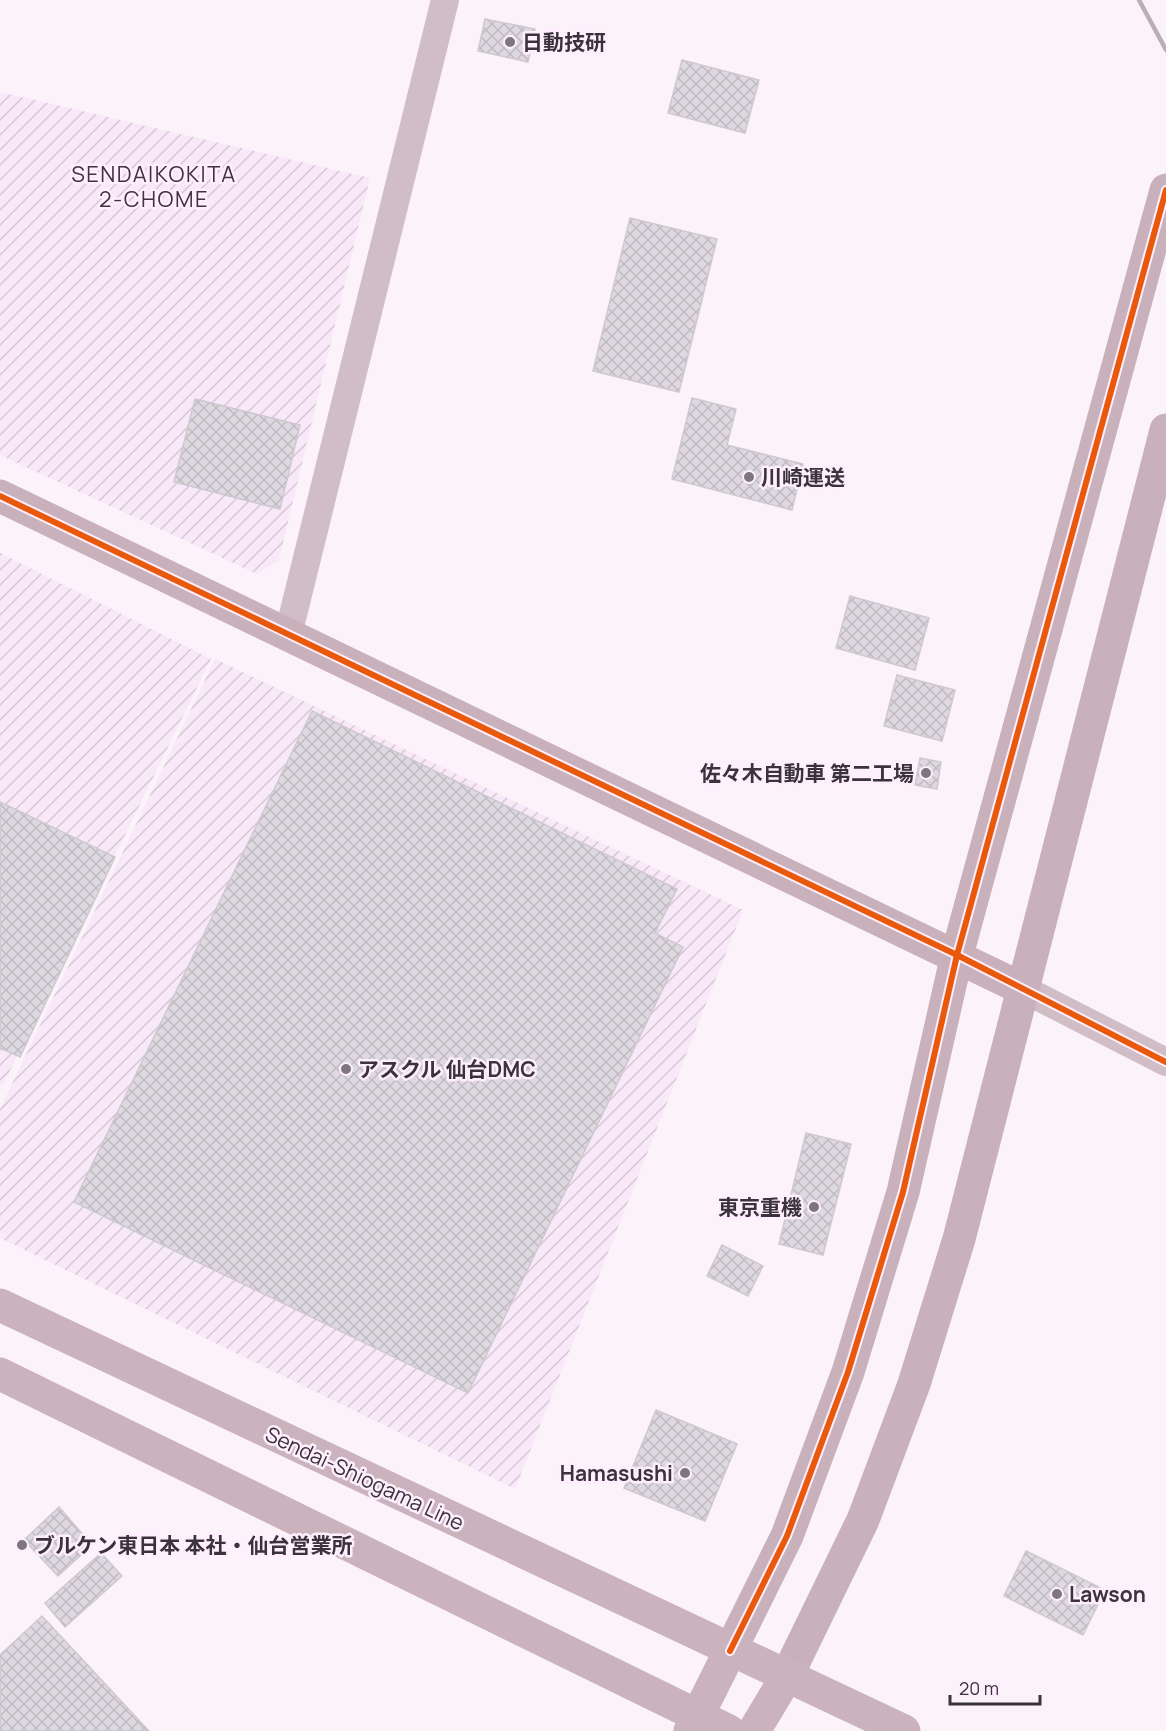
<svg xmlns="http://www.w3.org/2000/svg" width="1166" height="1731" viewBox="0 0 1166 1731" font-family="Manrope,'Noto Sans JP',sans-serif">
	<defs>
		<pattern id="industrial-furrows" width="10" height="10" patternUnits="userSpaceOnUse" patternTransform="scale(1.5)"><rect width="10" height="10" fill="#f8e8f8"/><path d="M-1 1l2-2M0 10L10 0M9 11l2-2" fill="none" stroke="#d5c8d5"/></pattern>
		<pattern id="building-cross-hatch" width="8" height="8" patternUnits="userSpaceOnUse" patternTransform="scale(1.5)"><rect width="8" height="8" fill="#ded9e0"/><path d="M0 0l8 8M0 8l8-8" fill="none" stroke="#bfbbc1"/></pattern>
	</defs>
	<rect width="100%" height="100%" fill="#fbf2fa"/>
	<g fill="url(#industrial-furrows)">
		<path d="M0,92l370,86 -91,382 -22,14 -257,-119z"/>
		<path d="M0,553l211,106 -208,426 -3,-1z"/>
		<path d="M215,659l528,251 -228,579 -515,-251v-129z"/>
	</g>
	<g fill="url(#building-cross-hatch)" stroke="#cec9d0" stroke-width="1.5">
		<path d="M485,19l50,10 -7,33 -50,-11z"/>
		<path d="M682,60l77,20 -14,53 -77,-20z"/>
		<path d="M630,218l87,21 -38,153 -86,-21z"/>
		<path d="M692,398l44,11 -9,36 76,19 -11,46 -120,-31z"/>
		<path d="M195,399l105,26 -20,84 -106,-27z"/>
		<path d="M850,596l79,22 -14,52 -79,-22z"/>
		<path d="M897,675l58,15 -13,51 -58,-15z"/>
		<path d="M312,711l365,178 -22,44 28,14 -215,446 -394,-191z"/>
		<path d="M920,758l21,4 -4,27 -22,-4z"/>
		<path d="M0,802l115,55 -95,200 -20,-9z"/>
		<path d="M806,1133l45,11 -28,111 -44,-11z"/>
		<path d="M722,1245l41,21 -15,30 -41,-20z"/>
		<path d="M656,1410l81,34 -32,77 -81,-33z"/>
		<path d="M59,1507l33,38 -34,31 -34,-36z"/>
		<path d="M1026,1551l79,39 -22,45 -79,-39z"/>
		<path d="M101,1553l21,23 -57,51 -20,-24z"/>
		<path d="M42,1616l107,115h-149v-76z"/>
	</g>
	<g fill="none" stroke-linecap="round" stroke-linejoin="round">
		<g stroke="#d1bdc5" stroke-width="28">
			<path d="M288,635l157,-635"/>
			<path d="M1023,989l143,73"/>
		</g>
		<g stroke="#c9b1bb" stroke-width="33">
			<path d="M0,496l1023,493"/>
			<path d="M730,1651l57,-115 61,-164 55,-180 54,-237 209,-765"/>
			<path d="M787,1676l76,-156 51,-136 45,-145 207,-809"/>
		</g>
		<g stroke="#cbb3be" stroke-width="33">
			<path d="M0,1305l904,426"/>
			<path d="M0,1374l729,357"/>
			<path d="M690,1731l40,-80"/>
			<path d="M754,1731l33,-55"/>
		</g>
		<path stroke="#bbaeb4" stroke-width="4.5" d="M1139,0l27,50"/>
		<defs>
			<g id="cycleway">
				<path d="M0,496l957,459 209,107"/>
				<path d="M730,1651l57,-115 61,-164 55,-180 54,-237 209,-765"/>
			</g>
		</defs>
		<use href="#cycleway" stroke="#ffeefe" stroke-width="10"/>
		<use href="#cycleway" stroke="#e8590c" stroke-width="6"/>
	</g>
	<g fill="#7e767d" stroke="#ffeefe" stroke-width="2">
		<circle cx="510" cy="42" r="6"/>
		<circle cx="749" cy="477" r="6"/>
		<circle cx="926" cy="773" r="6"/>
		<circle cx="346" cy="1069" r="6"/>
		<circle cx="814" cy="1207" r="6"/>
		<circle cx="685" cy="1473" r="6"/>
		<circle cx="22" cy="1545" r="6"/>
		<circle cx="1057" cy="1594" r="6"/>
	</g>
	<g text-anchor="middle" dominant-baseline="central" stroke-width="5" stroke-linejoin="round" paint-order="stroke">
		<g font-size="21" font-weight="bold" fill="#3a343a" stroke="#ffeefe" text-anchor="start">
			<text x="522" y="42">日動技研</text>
			<text x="761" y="477">川崎運送</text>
			<text x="914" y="773" text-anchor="end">佐々木自動車 第二工場</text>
			<text x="358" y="1069">アスクル 仙台DMC</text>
			<text x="802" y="1207" text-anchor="end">東京重機</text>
			<text x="673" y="1473" text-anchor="end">Hamasushi</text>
			<text x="34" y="1545">ブルケン東日本 本社・仙台営業所</text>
			<text x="1069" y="1594">Lawson</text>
		</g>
		<g font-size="21" fill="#3a343a" stroke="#ffeefe">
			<text transform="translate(365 1478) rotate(25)">Sendai-Shiogama Line</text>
		</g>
		<g font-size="22" letter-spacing="1.5" fill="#40333f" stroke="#ffeefe">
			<text x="154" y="174">SENDAIKOKITA<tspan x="154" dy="25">2-CHOME</tspan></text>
		</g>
	</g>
	<path d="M950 1695v9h90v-9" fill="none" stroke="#3a343a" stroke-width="3"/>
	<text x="959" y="1695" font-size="18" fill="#3a343a" stroke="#ffeefe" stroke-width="4.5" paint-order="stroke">20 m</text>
</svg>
